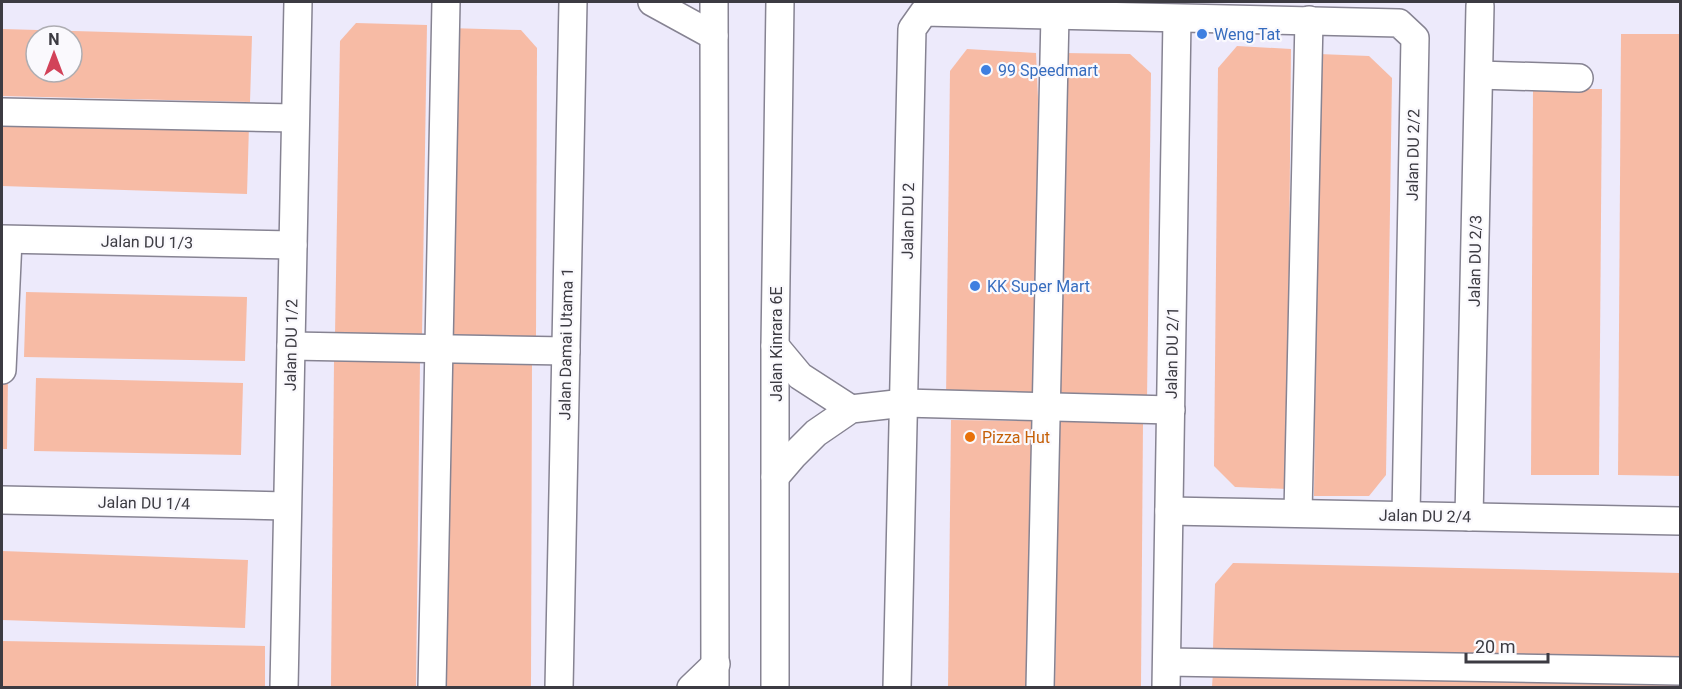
<svg xmlns="http://www.w3.org/2000/svg" width="1682" height="689" viewBox="0 0 1682 689" font-family="Roboto,sans-serif">
	<rect width="100%" height="100%" fill="#edeafb"/>
	<g fill="#f7bba5" fill-rule="evenodd">
		<path d="M356,23l71,2 -5,311 -87,-1 5,-294z"/>
		<path d="M448,28l73,2 16,18 -1,290h-89z"/>
		<path d="M2,29l250,7 -2,66 -248,-6zM36,36h36v36h-36z"/>
		<path d="M1621,34h59v442l-62,-1z"/>
		<path d="M1237,46l54,3 -4,440 -52,-2 -21,-21 4,-398z"/>
		<path d="M967,49l69,4 2,45 -4,301h-88l4,-328z"/>
		<path d="M1064,53l66,1 21,19 -4,328 -89,-1z"/>
		<path d="M1319,54l50,2 23,22 -6,397 -17,21h-55z"/>
		<path d="M1533,89h69l-3,386h-68z"/>
		<path d="M2,116l247,9 -2,69 -245,-8z"/>
		<path d="M26,292l221,5 -2,64 -221,-4z"/>
		<path d="M334,361l86,1 -4,325h-85z"/>
		<path d="M445,361h87l-1,326h-87z"/>
		<path d="M2,376h6l-1,73h-5z"/>
		<path d="M36,378l207,5 -2,72 -207,-4z"/>
		<path d="M951,420l83,1 -3,266h-83z"/>
		<path d="M1058,421l85,1 -2,265h-86z"/>
		<path d="M2,551l246,9 -3,68 -243,-8z"/>
		<path d="M1233,563l447,10v87l-467,-11 2,-65z"/>
		<path d="M2,641l263,5v41h-263z"/>
		<path d="M1213,672l467,9v6h-468z"/>
	</g>
	<g fill="none" stroke-linecap="round" stroke-linejoin="round">
		<defs>
			<g id="minor">
				<path d="M652,2l62,34"/>
				<path d="M714,2l1,686"/>
				<path d="M1479,75l100,3"/>
				<path d="M2,112l293,6"/>
				<path d="M2,239l291,6"/>
				<path d="M291,346l275,5"/>
				<path d="M775,346l25,30 51,33"/>
				<path d="M2,370l6,-130"/>
				<path d="M775,477l18,-21 23,-23 35,-24 53,-6 267,7"/>
				<path d="M2,500l285,6"/>
				<path d="M1169,511l511,10"/>
				<path d="M1298,513l11,-493"/>
				<path d="M1469,517l11,-511"/>
				<path d="M1167,662l513,9"/>
				<path d="M284,688l14,-686"/>
				<path d="M432,688l14,-686"/>
				<path d="M559,688l14,-686"/>
				<path d="M691,688l25,-24"/>
				<path d="M775,688v-342l5,-344"/>
				<path d="M897,688l15,-659 12,-17 475,11 16,15 -9,477"/>
				<path d="M1040,688l15,-673"/>
				<path d="M1166,688l11,-669"/>
			</g>
		</defs>
		<use href="#minor" stroke="#868392" stroke-width="30"/>
		<use href="#minor" stroke="#fff" stroke-width="27"/>
	</g>
	<g fill="#3f7fe0" stroke="#faf9fd" stroke-width="2">
		<circle cx="1202" cy="34" r="6"/>
		<circle cx="986" cy="70" r="6"/>
		<circle cx="975" cy="286" r="6"/>
	</g>
	<circle fill="#e8710a" stroke="#faf9fd" stroke-width="2" cx="970" cy="437" r="6"/>
	<g text-anchor="middle" dominant-baseline="central" stroke-width="4.5" stroke-linejoin="round" paint-order="stroke">
		<g font-size="16" fill="#366cbe" stroke="#faf9fd" text-anchor="start">
			<text x="1214" y="34">Weng Tat</text>
			<text x="998" y="70">99 Speedmart</text>
			<text x="987" y="286">KK Super Mart</text>
		</g>
		<g font-size="16" fill="#3c3b42" stroke="#faf9fd">
			<text transform="translate(1413 155) rotate(-89)">Jalan DU 2/2</text>
			<text transform="translate(908 221) rotate(-89)">Jalan DU 2</text>
			<text transform="translate(147 242) rotate(1)">Jalan DU 1/3</text>
			<text transform="translate(1475 261) rotate(-89)">Jalan DU 2/3</text>
			<text transform="translate(566 344) rotate(-89)">Jalan Damai Utama 1</text>
			<text transform="translate(776 344) rotate(-90)">Jalan Kinrara 6E</text>
			<text transform="translate(291 345) rotate(-89)">Jalan DU 1/2</text>
			<text transform="translate(1172 353) rotate(-89)">Jalan DU 2/1</text>
			<text transform="translate(144 503) rotate(1)">Jalan DU 1/4</text>
			<text transform="translate(1425 516) rotate(1)">Jalan DU 2/4</text>
		</g>
		<g font-size="16" fill="#c56008" stroke="#faf9fd" text-anchor="start">
			<text x="982" y="437">Pizza Hut</text>
		</g>
	</g>
	<rect width="1682" height="689" fill="none" stroke="#3c3b42" stroke-width="6"/>
	<g transform="translate(54 54)"><circle r="28" fill="#faf9fd" stroke="#aeadb2" stroke-width="1.5"/>
	<path d="M0-4.5L10 22L0 15L-10 22Z" fill="#d24259"/>
	<text y="-9" font-size="16" font-weight="bold" text-anchor="middle" fill="#3c3b42">N</text>
	</g>
	<path d="M1466 653v9h82v-9" fill="none" stroke="#3c3b42" stroke-width="3"/>
	<text x="1475" y="653" font-size="18" fill="#3c3b42" stroke="#faf9fd" stroke-width="4.5" paint-order="stroke">20 m</text>
</svg>
